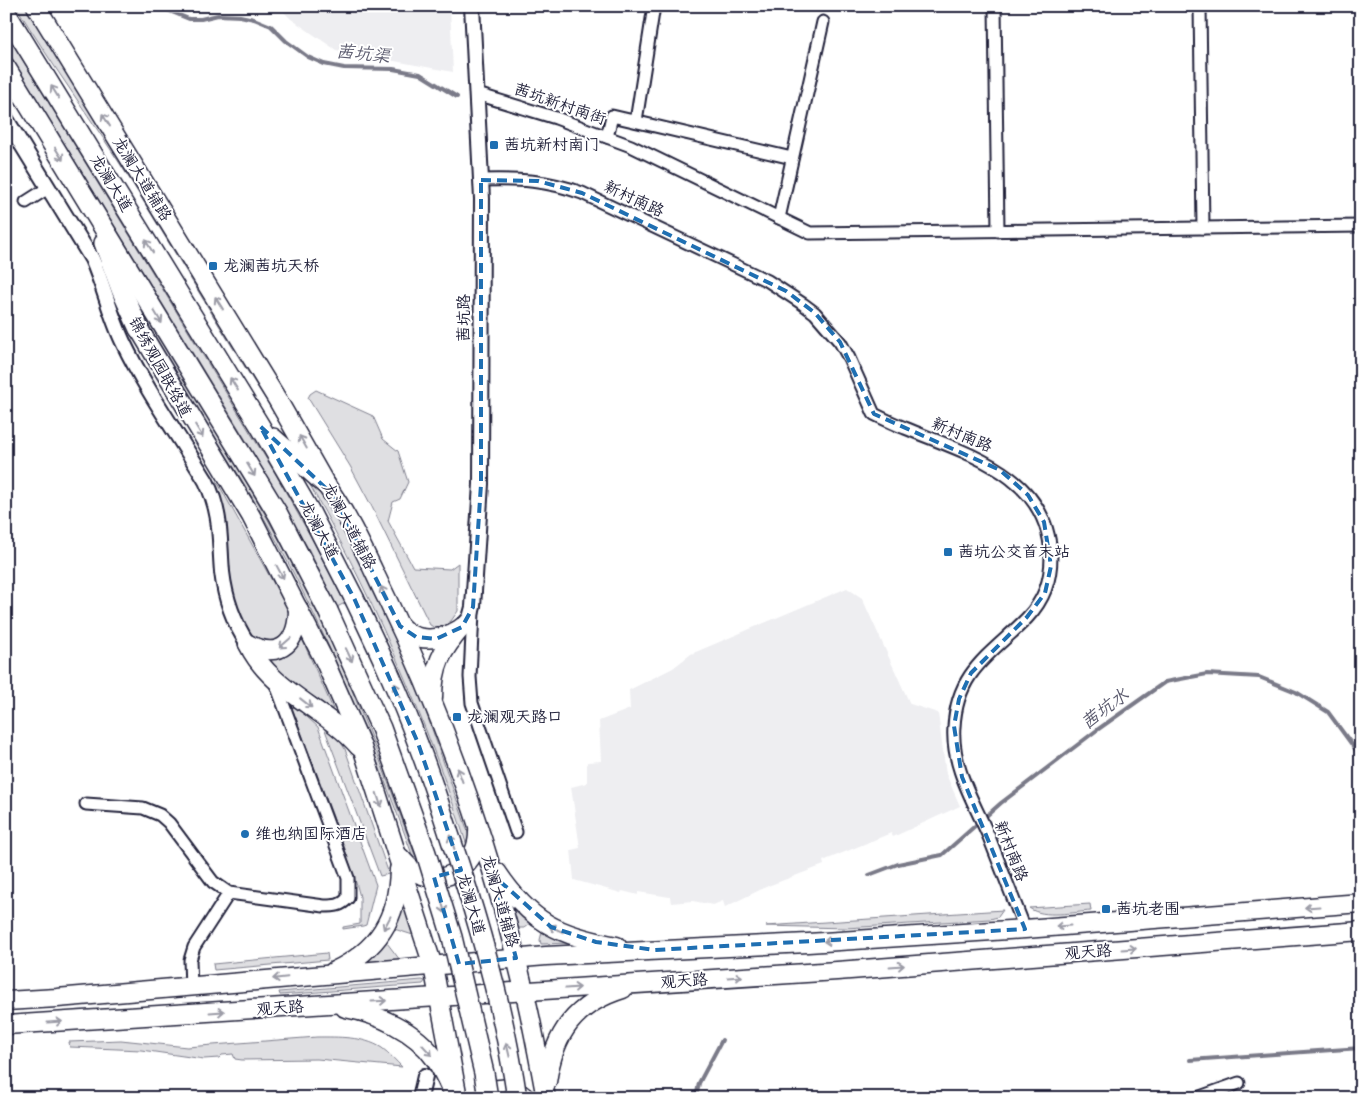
<svg xmlns="http://www.w3.org/2000/svg" width="1367" height="1104" viewBox="0 0 1367 1104" font-family="'Comic Neue','LXGW WenKai TC',sans-serif">
	<rect width="100%" height="100%" fill="#fff"/>
	<filter id="ink" filterUnits="userSpaceOnUse"><feTurbulence type="fractalNoise" baseFrequency=".02" numOctaves="2"/><feDisplacementMap in="SourceGraphic" scale="10" xChannelSelector="R" yChannelSelector="G"/><feConvolveMatrix kernelMatrix="1 2 1 2 8 2 1 2 1" color-interpolation-filters="sRGB"/></filter>
	<g filter="url(#ink)">
		<g fill="#eeeef1">
			<path d="M278,6h172l3,66 -117,-22 -45,-31z"/>
			<path d="M847,588l15,10 48,106 28,9 8,61 14,32 -67,31 -2,-4 -68,28 1,4 -56,21 -43,21 -2,-6 -10,4 -20,-4 -22,2 -1,-6 -32,-5v3l-16,-4 -1,2 -47,-13 -3,-30 9,-2 -9,-61 16,-4v-21l14,-1 -2,-40 31,-12 -1,-19 44,-22 18,-14z"/>
		</g>
		<g fill="#dfdfe2" stroke="#80808e">
			<path d="M16,6h13l268,442c-58,-87 -111,-178 -166,-267 -37,-59 -79,-115 -115,-175z"/>
			<path d="M6,33l269,440 36,64 34,66 -8,4 -28,-57 -65,-113 -238,-389z"/>
			<path d="M135,301h1c59,96 120,191 171,291 45,89 79,183 113,277l-7,-12c-41,-114 -86,-225 -145,-332 -42,-76 -94,-146 -133,-224z"/>
			<path d="M316,390l57,26 10,23 15,12 10,31 -8,17 -7,3 -5,19 25,46 37,2 8,-6v48l-7,10 -12,9 -9,-5 -58,-118 -22,-41 -42,-68 2,-4z"/>
			<path d="M299,466l20,22 24,37 61,124 64,183 2,9 -1,11c-43,-135 -99,-263 -170,-386z"/>
			<path d="M213,479l5,4 68,123 4,7 -1,19 -11,10 -23,-2c-31,-31 -23,-81 -29,-121 -2,-14 -8,-27 -13,-40z"/>
			<path d="M299,632l34,77h-1l-44,-29 -24,-23z"/>
			<path d="M296,707l22,20 58,158 -10,40 -3,1 -20,3v-2l17,-3v-27l-3,-11 -13,-40 -52,-138z"/>
			<path d="M322,722l15,14 8,13 44,125 -9,2z"/>
			<path d="M402,897l11,38 -22,-7z"/>
			<path d="M509,902l24,19 -9,7h-8z"/>
			<path d="M1090,904l1,7c-17,1 -47,8 -62,-3z"/>
			<path d="M1003,910l-5,7 -8,2 -144,9 -80,-2z"/>
			<path d="M543,928l27,12v3l-29,1 -1,-4z"/>
			<path d="M384,939l16,21 -40,3z"/>
			<path d="M327,953l1,7 -114,10 -1,-6z"/>
			<path d="M422,980l3,1 -2,3 -143,11 -1,-3z"/>
			<path d="M317,1037c21,0 46,-1 65,11 7,5 14,13 20,19l-85,-8 -75,1 -7,-1 -2,-5 -11,1 -3,3 -15,1 -63,-9 -71,-3 -1,-5 52,-2 66,7z"/>
		</g>
		<g fill="none" stroke-linecap="round" stroke-linejoin="round">
			<g stroke="#7a7a88" stroke-width="4">
				<path d="M157,6l32,13h12l17,-4 22,1 14,3 17,7 15,15 22,16 16,7 20,4 49,1 27,5 37,23"/>
				<path d="M869,875l29,-11 44,-9 59,-52 96,-73 68,-48 42,-8 52,3 37,15 32,20 33,45"/>
				<path d="M1190,1060l171,-12"/>
				<path d="M696,1098l3,-15 23,-43"/>
			</g>
			<defs>
				<g id="minor">
					<path d="M995,6l3,225"/>
					<path d="M1200,6l3,222"/>
					<path d="M477,94l79,24 75,28 179,87 551,-7"/>
					<path d="M636,121l18,-115"/>
					<path d="M607,137l5,-21 180,42"/>
					<path d="M481,180c39,-1 65,0 101,13l186,88 35,23 12,9 25,29 9,16 25,56c10,5 20,10 31,14 62,26 143,46 146,128 0,25 -7,44 -24,62 -35,36 -70,52 -73,109 -3,39 20,75 35,110 12,31 24,61 36,92"/>
					<path d="M26,202l22,-14"/>
					<path d="M779,218l44,-196"/>
					<path d="M473,612l-3,65 2,26 44,129"/>
					<path d="M86,804l57,4 17,7 9,8 44,59 16,11 95,13c11,0 17,0 24,-8v-20l-73,-196"/>
					<path d="M191,987l-1,-27 4,-13 35,-54"/>
					<path d="M1197,1098l42,-15"/>
				</g>
				<g id="tertiary">
					<path d="M6,119l86,140c12,27 18,56 31,83 23,48 55,93 83,139 16,34 13,55 16,91 3,26 12,51 26,72"/>
					<path d="M462,627l8,-9 3,-11 8,-123 1,-285 -10,-193"/>
					<path d="M420,1098l5,-22"/>
				</g>
				<g id="primary">
					<path d="M36,6l241,393 49,86c25,34 42,75 61,114 60,124 105,256 137,391 9,36 15,72 22,108"/>
					<path d="M139,329l112,187 74,146 36,82 72,222 25,132"/>
					<path d="M400,626c15,17 40,15 58,4"/>
					<path d="M248,644c22,47 79,65 111,103"/>
					<path d="M248,644c34,17 50,-3 50,-36"/>
					<path d="M433,698c0,-32 9,-48 29,-71"/>
					<path d="M400,857c5,6 10,12 17,16 31,15 62,-10 61,-42"/>
					<path d="M497,872c34,51 61,63 120,74"/>
					<path d="M334,971c44,-21 64,-53 65,-102"/>
					<path d="M6,1001l51,-3 489,-42 262,-13 217,-14 336,-26"/>
					<path d="M345,1008c33,6 71,23 90,51 6,8 10,18 15,28"/>
					<path d="M6,1025l831,-54 524,-40"/>
					<path d="M547,1082c7,-49 28,-78 76,-93"/>
					<path d="M483,1098c12,-13 31,-12 43,0"/>
				</g>
				<g id="trunk">
					<path d="M6,13l254,413 49,84 45,88"/>
					<path d="M6,68l272,446 50,97"/>
					<path d="M104,243l17,46 18,40"/>
					<path d="M273,438l53,47"/>
				</g>
			</defs>
			<use href="#minor" stroke="#22223b" stroke-width="15"/>
			<use href="#tertiary" stroke="#22223b" stroke-width="18"/>
			<use href="#primary" stroke="#22223b" stroke-width="21"/>
			<use href="#trunk" stroke="#22223b" stroke-width="22"/>
			<use href="#minor" stroke="#fff" stroke-width="11"/>
			<use href="#tertiary" stroke="#fff" stroke-width="14"/>
			<use href="#primary" stroke="#fff" stroke-width="18"/>
			<use href="#trunk" stroke="#fff" stroke-width="19"/>
			<defs>
				<g id="trunk-bridge">
					<path d="M354,598c23,48 46,96 64,146 12,31 22,62 32,93 29,85 54,172 67,261"/>
					<path d="M328,611l53,117 45,125 26,84 32,136 4,25"/>
				</g>
			</defs>
			<use href="#trunk-bridge" stroke="#22223b" stroke-width="22" stroke-linecap="butt"/>
			<use href="#trunk-bridge" stroke="#fff" stroke-width="19"/>
		</g>
		<defs><path id="oneway-shaft" d="M-6 0H5M1.5-3L5.5 0L1.5 3" fill="none" stroke-width="1.6" stroke-linecap="round" stroke-linejoin="round" transform="scale(1.25)"/></defs>
		<g stroke="#9c9ca7">
			<use href="#oneway-shaft" transform="translate(55 92) rotate(-122)"/>
			<use href="#oneway-shaft" transform="translate(106 120) rotate(-122)"/>
			<use href="#oneway-shaft" transform="translate(59 154) rotate(58)"/>
			<use href="#oneway-shaft" transform="translate(149 246) rotate(-122)"/>
			<use href="#oneway-shaft" transform="translate(219 303) rotate(-122)"/>
			<use href="#oneway-shaft" transform="translate(158 317) rotate(59)"/>
			<use href="#oneway-shaft" transform="translate(234 384) rotate(-122)"/>
			<use href="#oneway-shaft" transform="translate(199 431) rotate(59)"/>
			<use href="#oneway-shaft" transform="translate(303 442) rotate(-120)"/>
			<use href="#oneway-shaft" transform="translate(251 470) rotate(59)"/>
			<use href="#oneway-shaft" transform="translate(280 572) rotate(62)"/>
			<use href="#oneway-shaft" transform="translate(384 593) rotate(-116)"/>
			<use href="#oneway-shaft" transform="translate(285 643) rotate(139)"/>
			<use href="#oneway-shaft" transform="translate(349 655) rotate(65)"/>
			<use href="#oneway-shaft" transform="translate(397 690) rotate(-112)"/>
			<use href="#oneway-shaft" transform="translate(306 703) rotate(38)"/>
			<use href="#oneway-shaft" transform="translate(460 775) rotate(-110)"/>
			<use href="#oneway-shaft" transform="translate(379 800) rotate(72)"/>
			<use href="#oneway-shaft" transform="translate(452 842) rotate(-109)"/>
			<use href="#oneway-shaft" transform="translate(443 906) rotate(73)"/>
			<use href="#oneway-shaft" transform="translate(1312 907) rotate(176)"/>
			<use href="#oneway-shaft" transform="translate(387 923) rotate(118)"/>
			<use href="#oneway-shaft" transform="translate(1063 926) rotate(176)"/>
			<use href="#oneway-shaft" transform="translate(556 929) rotate(-155)"/>
			<use href="#oneway-shaft" transform="translate(831 941) rotate(176)"/>
			<use href="#oneway-shaft" transform="translate(1129 949) rotate(-4)"/>
			<use href="#oneway-shaft" transform="translate(897 966) rotate(-4)"/>
			<use href="#oneway-shaft" transform="translate(735 977) rotate(-4)"/>
			<use href="#oneway-shaft" transform="translate(280 978) rotate(174)"/>
			<use href="#oneway-shaft" transform="translate(573 988) rotate(-4)"/>
			<use href="#oneway-shaft" transform="translate(379 1001) rotate(-3)"/>
			<use href="#oneway-shaft" transform="translate(217 1012) rotate(-4)"/>
			<use href="#oneway-shaft" transform="translate(55 1022) rotate(-4)"/>
			<use href="#oneway-shaft" transform="translate(427 1050) rotate(47)"/>
			<use href="#oneway-shaft" transform="translate(508 1050) rotate(-103)"/>
		</g>
	</g>
	<path fill="none" stroke="#1f6fb2" stroke-width="4" stroke-dasharray="10 6" stroke-linejoin="round" d="M481,180l57,1 44,12 204,98 29,22 25,29 34,72 126,56 28,25 16,27 7,44 -6,27 -18,24 -56,56 -12,26 -5,27 8,51 63,152 -370,21 -59,-8 -45,-15 -57,-51 22,82 -57,6 -25,-87 27,-7 -43,-127 -64,-145 -94,-172 74,70 66,130 16,11 20,2 26,-12 11,-20 8,-123z"/>
	<g fill="#1f6fb2" stroke="#fff" stroke-width="2">
		<rect x="489" y="140" width="10" height="10" rx="2.5"/>
		<rect x="208" y="261" width="10" height="10" rx="2.5"/>
		<rect x="943" y="547" width="10" height="10" rx="2.5"/>
		<rect x="452" y="712" width="10" height="10" rx="2.5"/>
		<circle cx="245" cy="834" r="5"/>
		<rect x="1101" y="904" width="10" height="10" rx="2.5"/>
	</g>
	<g text-anchor="middle" dominant-baseline="central" stroke-width="4" stroke-linejoin="round" paint-order="stroke">
		<g font-size="16" fill="#22223b" stroke="#fff">
			<text transform="translate(560 104) rotate(19)">茜坑新村南街</text>
			<text transform="translate(142 179) rotate(58)">龙澜大道辅路</text>
			<text transform="translate(111 183) rotate(58)">龙澜大道</text>
			<text transform="translate(634 199) rotate(25)">新村南路</text>
			<text transform="translate(464 318) rotate(-90)">茜坑路</text>
			<text transform="translate(160 367) rotate(61)">锦绣观园联络道</text>
			<text transform="translate(962 435) rotate(23)">新村南路</text>
			<text transform="translate(349 526) rotate(62)">龙澜大道辅路</text>
			<text transform="translate(319 530) rotate(62)">龙澜大道</text>
			<text transform="translate(1011 851) rotate(68)">新村南路</text>
			<text transform="translate(500 901) rotate(74)">龙澜大道辅路</text>
			<text transform="translate(471 904) rotate(74)">龙澜大道</text>
			<text transform="translate(1088 952) rotate(-4)">观天路</text>
			<text transform="translate(684 981) rotate(-4)">观天路</text>
			<text transform="translate(280 1008) rotate(-4)">观天路</text>
		</g>
		<g font-size="16" fill="#22223b" stroke="#fff" text-anchor="start">
			<text x="504" y="145">茜坑新村南门</text>
			<text x="223" y="266">龙澜茜坑天桥</text>
			<text x="958" y="552">茜坑公交首末站</text>
			<text x="467" y="717">龙澜观天路口</text>
			<text x="255" y="834">维也纳国际酒店</text>
			<text x="1116" y="909">茜坑老围</text>
		</g>
		<g font-size="18" font-style="italic" fill="#5c5c6f" stroke="#fff">
			<text transform="translate(363 54) rotate(6)">茜坑渠</text>
			<text transform="translate(1105 709) rotate(-37)">茜坑水</text>
		</g>
	</g>
	<rect width="1367" height="1104" fill="none" stroke="#fff" stroke-width="25"/>
	<rect x="12" y="12" width="1342" height="1079" fill="none" stroke="#22223b" stroke-width="2" filter="url(#ink)"/>
</svg>
